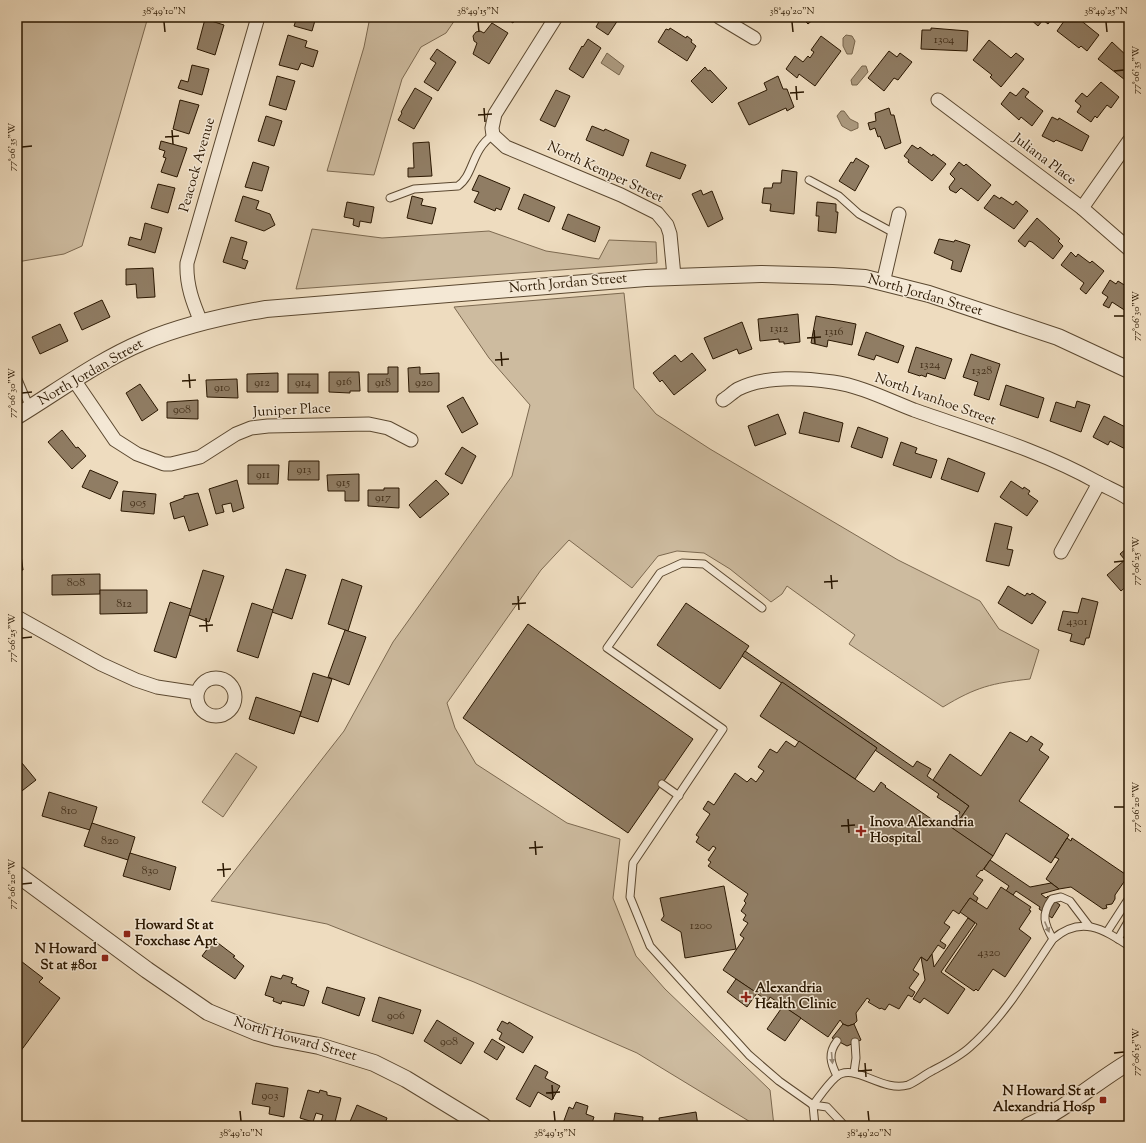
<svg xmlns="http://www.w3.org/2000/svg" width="1146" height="1143" viewBox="0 0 1146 1143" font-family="'Sorts Mill Goudy',serif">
	<rect width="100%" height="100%" fill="#eedcbf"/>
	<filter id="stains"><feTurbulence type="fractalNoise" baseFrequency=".005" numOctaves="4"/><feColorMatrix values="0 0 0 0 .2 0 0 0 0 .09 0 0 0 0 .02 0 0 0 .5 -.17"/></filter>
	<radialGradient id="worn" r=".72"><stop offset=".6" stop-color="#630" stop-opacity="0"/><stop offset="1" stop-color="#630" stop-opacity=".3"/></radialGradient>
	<g fill="#cdbb9f" stroke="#7c6950">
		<path d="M17,17h131l-66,229 -18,8 -47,8z"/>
		<path d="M370,17h87l-11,16 -25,14 -19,32 -28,96 -47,-4 37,-124z"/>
		<path d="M312,229l70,9 107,-7 57,20 53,8 10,-19 47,2 1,21 -361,26z"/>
		<path d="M624,293l10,95 22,26 54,35 188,111 82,41 19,28 40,21 -9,29c-38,4 -54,8 -87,28l-94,-63 6,-9 -68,-49 -5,8 -11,8 -41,-33 -26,-16 -27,-2 -19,5 -26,32 -63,-48 -28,30 -94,133 8,25 21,36 91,59 53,16 -7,59 23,58 29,33 105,101 4,36h-17l-120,-73 -163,-71 -147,-58 -116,-23 133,-170 49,-89 119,-166 18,-71 -41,-47 -35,-51z"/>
		<path d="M236,753l21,14 -34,50 -21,-15z"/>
	</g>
	<g fill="#ab997e" stroke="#77654c">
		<path d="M846,35l6,1 3,5 -3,13h-5l-4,-8v-8z"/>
		<path d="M607,53l17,13 -5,9 -18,-12z"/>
		<path d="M862,66h4l2,6 -11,13h-5l-1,-5z"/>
		<path d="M841,111h3l6,8 8,4v5l-7,3 -9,-5 -5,-10z"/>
	</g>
	<g fill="#907d64" stroke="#2a1701">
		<path d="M297,17h19l-4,14 -18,-5z"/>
		<path d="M504,17h12l-3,6z"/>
		<path d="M599,17h21l-12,18 -12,-8 5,-9z"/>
		<path d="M801,17h15l-8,7z"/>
		<path d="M1031,17h22l-5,7 -5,-4 -5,6 -8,-7z"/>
		<path d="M1067,17h5l5,4 2,-2 20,16 -12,16 -6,-5 -2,2 -22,-17z"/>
		<path d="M205,19l19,6 -9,30 -18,-6z"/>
		<path d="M492,23l16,10 -19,31 -16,-10 4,-11 -3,-2 -1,-5 3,-4 4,-1 4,2z"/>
		<path d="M670,28l16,10 1,-2 5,4 -1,2 5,4 -9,15 -29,-19 8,-13 3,1z"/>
		<path d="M931,28l37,3 -1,20 -46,-2 1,-19h9z"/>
		<path d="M288,35l19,6 -2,6 13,4 -5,16 -12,-4 -3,7 -19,-5z"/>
		<path d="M821,36l20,15 -26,35 -16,-12 -2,4 -11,-9 9,-13 8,6 5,-6 2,2 4,-6 -3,-2z"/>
		<path d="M588,39l13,9 -18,30 -14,-9 13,-23 1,1z"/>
		<path d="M989,40l22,18 5,-5 8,6 -23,28 -11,-10 2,-2 -19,-15z"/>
		<path d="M1112,42l17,16v25l-31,-24z"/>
		<path d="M437,49l19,13 -18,29 -14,-9 12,-19 -6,-4z"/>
		<path d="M889,51l8,6 3,-4 12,9 -14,18 -4,-2 -10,13 -16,-13z"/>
		<path d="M192,65l17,4 -7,26 -24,-7 3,-8 7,2z"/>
		<path d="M705,67l3,4 2,-1 17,18 -15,15 -21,-22z"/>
		<path d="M277,76l18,5 -9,29 -17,-5z"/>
		<path d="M778,76l5,13h4l7,18 -7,4 -1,-3 -37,17 -11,-22 29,-13 -3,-7z"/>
		<path d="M1101,82l18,15 -8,11 -4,-3 -10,13 -2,-2 -4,6 -14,-10 4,-6 -6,-5 7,-8 5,4z"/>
		<path d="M415,88l17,10 -18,31 -16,-9 4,-7 -1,-1z"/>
		<path d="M1023,88l6,4 -4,5 18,14 -11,15 -11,-9 -2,3 -18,-16 9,-12 6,4z"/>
		<path d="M556,90l14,6 -15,31 -15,-7z"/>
		<path d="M180,100l19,5 -10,29 -16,-5z"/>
		<path d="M889,108l2,7h3l7,28 -16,6 -5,-13 -2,1 -3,-9 -5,2 -2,-7 8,-2 -1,-8z"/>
		<path d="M266,116l16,5 -8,25 -16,-5z"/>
		<path d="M1052,117l6,3 1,-2 30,18 -7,15 -26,-11 -2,2 -12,-6z"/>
		<path d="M592,126l12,5 1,-2 24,11 -6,16 -37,-16z"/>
		<path d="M161,141l26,7 -10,29 -16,-5 5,-14 -3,-1 2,-6 -6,-2z"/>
		<path d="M429,142l3,34 -24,1v-9h6l-1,-25z"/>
		<path d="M912,145l6,4 2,-2 12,9 1,-2 13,10 -14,17 -24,-19 1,-2 -5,-4z"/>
		<path d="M651,152l35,13 -6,14 -34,-13z"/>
		<path d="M856,158l13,8 -14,25 -16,-10 12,-19 2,1z"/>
		<path d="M253,162l16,5 -7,24 -17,-4z"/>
		<path d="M959,162l5,4 2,-2 25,21 -13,16 -17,-13 -5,5 -6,-3 -1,-3 6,-8 -5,-5z"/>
		<path d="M782,170l15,2 -3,42 -24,-3 1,-7 -9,-1 2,-15h8l1,-5h8z"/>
		<path d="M479,175l31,13 -9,22 -5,-2 -1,3 -21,-9 5,-10 -7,-2z"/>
		<path d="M158,184l17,4 -7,25 -17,-5z"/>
		<path d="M701,190l2,5 9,-4 11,28 -15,8 -16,-33z"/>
		<path d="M524,194l31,13 -6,15 -31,-13z"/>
		<path d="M994,195l6,4 1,-2 12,8 3,-4 12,10 -14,18 -30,-21z"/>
		<path d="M243,196l16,5 -3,8 14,5 5,11 -11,6 -29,-10z"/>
		<path d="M412,196l11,3 -2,6 15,3 -4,16 -25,-6z"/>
		<path d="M347,202l27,5 -3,16 -11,-2 -1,6 -6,-2 1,-6 -10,-2z"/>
		<path d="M817,202l19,2v8h2l-2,21 -18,-2 1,-15h-3z"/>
		<path d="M568,214l32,13 -5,15 -33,-13z"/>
		<path d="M1037,218l23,21 -2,2 5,5 -10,13 -21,-17 -3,-1 -4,6 -7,-6z"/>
		<path d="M145,223l17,5 -7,25 -27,-8 2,-8 11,3z"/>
		<path d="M231,237l16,5 -5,17 6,2 -3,8 -22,-7z"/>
		<path d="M939,239l15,3 1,-2 15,5 -9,27 -10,-3 2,-8 -19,-8z"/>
		<path d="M1071,252l5,5 2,-3 12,9 2,-2 12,10 -18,23 -6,-5 4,-6 -23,-18z"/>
		<path d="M153,268l2,29 -18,1 -1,-14 -10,1v-16z"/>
		<path d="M1110,280l6,4 2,-3 11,7v25l-17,-11 -3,6 -6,-3 5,-8 -6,-4z"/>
		<path d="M102,300l8,17 -28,13 -8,-17z"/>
		<path d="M798,314l2,28 -16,2v-2h-5v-3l-19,2 -2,-22z"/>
		<path d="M816,316l40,8 -4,21 -24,-5 -1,7 -16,-4z"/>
		<path d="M742,322l10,27 -13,5 -2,-5 -24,10 -9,-21z"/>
		<path d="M60,324l8,17 -28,13 -8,-17z"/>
		<path d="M866,332l38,14 -6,17 -22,-8 -2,5 -16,-5z"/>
		<path d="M916,347l36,12 -7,20 -18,-6 -1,4 -5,-2 -1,1 -12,-4z"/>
		<path d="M692,353l14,17 -32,25 -12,-15 -2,2 -7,-9 22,-18 6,7z"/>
		<path d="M971,354l29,10 -11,36 -15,-5 4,-13 -15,-5z"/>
		<path d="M388,367h10v25h-30v-18h20z"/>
		<path d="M420,367v7l19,-1v19h-30l-1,-24z"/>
		<path d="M329,372h30l1,19h-10v2l-21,-1z"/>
		<path d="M278,373v19h-31v-18z"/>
		<rect x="288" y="374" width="30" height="19"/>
		<path d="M237,379l1,19 -31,-1 -1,-17z"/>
		<path d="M140,384l18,26 -16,11 -16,-28z"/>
		<path d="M1006,385l38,13 -6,20 -38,-13z"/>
		<path d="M463,397l15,27 -16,9 -15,-27z"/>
		<path d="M198,400v19l-31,-1v-16z"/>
		<path d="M1077,401l13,4 -9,27 -31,-11 6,-19 19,6z"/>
		<path d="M804,412l39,11 -4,19 -40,-9z"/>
		<path d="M778,414l8,20 -31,12 -7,-20z"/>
		<path d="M1104,416l25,13v22l-19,-10 -2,4 -15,-8z"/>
		<path d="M858,427l30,11 -6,20 -31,-11z"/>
		<path d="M62,430l14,18 2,-1 8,9 -14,13 -24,-27z"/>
		<path d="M901,442l16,6 -2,5 22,7 -6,18 -38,-13z"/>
		<path d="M462,447l14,9 -14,28 -17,-10z"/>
		<path d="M948,458l37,15 -7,19 -37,-13z"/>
		<path d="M289,461h30v19h-31z"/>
		<path d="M248,465h31l-1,19h-30z"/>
		<path d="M90,470l28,12 -8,17 -28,-12z"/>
		<path d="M359,474v27h-14v-10h-17l-1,-16z"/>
		<path d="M237,480l7,28 -11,4 -2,-9 -9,2 2,7 -8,2 -7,-25z"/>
		<path d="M436,480l13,14 -29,24 -11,-13z"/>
		<path d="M1011,481l12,8 1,-2 6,4 -2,3 10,7 -11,15 -27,-19z"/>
		<path d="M384,488h15v20l-31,-2v-16h16z"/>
		<path d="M123,491l33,3 -2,20 -33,-3z"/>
		<path d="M198,493l10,32 -19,6 -5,-15 -10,3 -4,-16 14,-5v-2z"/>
		<path d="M995,523l17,4 -5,22 6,1 -4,16 -23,-5z"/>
		<path d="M17,524l6,46 -6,1z"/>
		<path d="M1129,546v38l-8,7 -14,-16 18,-15 -5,-6z"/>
		<path d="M286,569l20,6 -14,44 -20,-7z"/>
		<path d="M203,570l21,6 -15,46 -20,-7z"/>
		<path d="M100,574v20l-48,1v-20z"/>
		<path d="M342,579l20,7 -14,45 -20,-7z"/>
		<path d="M1008,586l17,10 2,-3 3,2 2,-2 14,9 -14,22 -34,-21z"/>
		<path d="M100,590h47v23l-47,1z"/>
		<path d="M1082,598l16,4 -9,36h-3l-2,7 -14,-4 2,-7 -14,-4 5,-19 15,2z"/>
		<path d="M170,602l21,7 -15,49 -22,-7z"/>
		<path d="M252,603l21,7 -15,48 -21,-7z"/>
		<path d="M686,603l63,43 -29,43 -63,-44z"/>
		<path d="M528,624l165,115 -65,94 -165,-115z"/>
		<path d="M345,630l21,7 -17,48 -21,-8z"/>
		<path d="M745,651l168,116 4,-6 14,8 -4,7 42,30 -16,23 -2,-2 9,-15 -23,-15 2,-3 -64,-44 2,-2 -135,-92z"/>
		<path d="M313,673l19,6 -14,43 -18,-6z"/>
		<path d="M782,682l95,66 -22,31 -95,-63z"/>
		<path d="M256,697l45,15 -7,22 -45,-15z"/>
		<path d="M1010,732l17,10 4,-6 12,8 -4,6 10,7 -30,44 50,34 -18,28 -45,-30 -13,23 -40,-27 16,-23 -36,-26 17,-26 31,22z"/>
		<path d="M786,741l9,6 4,-6 75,51 7,-10 5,4 -1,1 58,40 2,-4 48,33 -11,15 -1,-1 -5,6 7,4 -10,14 5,4 -2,4 -6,-4 -11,16 -6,-4 -9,13 6,4 -10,14 6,4 -2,4 -6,-4 -11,16 -6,-4 -8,13 6,4 -10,14 6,4 -3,5 -4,-2 -9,14 -10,-5 -4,6 -4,-2 -1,1 -12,-7 2,-2 -3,-2 -11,15 1,8 -3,3 -6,2 -5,-2 -3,-4 -12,17 -58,-40 -2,4 -45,-31 21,-32 -4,-3 8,-12 -5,-3 3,-5 -5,-4 5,-8 -2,-2 4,-7 -40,-28 3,-4 -3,-2 8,-12 -3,-2 -4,5 -13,-9 3,-5 -3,-2 14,-21 -7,-5 5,-8 6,4 21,-32 12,9 4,-4 5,4 8,-11 -6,-4 12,-18 7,4z"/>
		<path d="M17,757l19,23 -18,14 -1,-2z"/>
		<path d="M49,792l48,15 -7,23 -48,-14z"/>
		<path d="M92,823l43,14 -7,23 -44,-14z"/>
		<path d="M1067,838l4,3 1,-3 56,38 -13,19v4l-3,5 -6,1 1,3 -4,1 -32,-22 -12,2 -13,-10 13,-20 -4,-2z"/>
		<path d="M130,853l46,14 -6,23 -47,-14z"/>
		<path d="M990,860l40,27 21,-4 8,6 -18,5 5,4 2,-2 12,9 -8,13 -13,-9 1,-2 -24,-16 -3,4 -7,-4 3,-5 -25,-17z"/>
		<path d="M724,886l12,63 -51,9 -4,-26 -20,-12 3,-4 -4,-18z"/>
		<path d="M1001,887l30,20 -2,3 2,1 -12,18 12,9 -26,39 -12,-8 -15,22 -2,-2 -2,2 -29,-20 32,-47 -17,-12 10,-14 17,11z"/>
		<path d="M968,918l7,5 -34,49 24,17 -17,25 -24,-16 -4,5 -7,-4 12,-19 -4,-23 6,4 5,-7 2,13z"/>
		<path d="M214,940l21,16 -2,1 11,9 -9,13 -33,-23z"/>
		<path d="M17,958l26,20 -4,4 21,16 -43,58z"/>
		<path d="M283,975l10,3 -2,5 6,2 -1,1 13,5 -5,15 -22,-5 -1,3 -8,-3 1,-3 -9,-3 6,-19 10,3z"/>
		<path d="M736,979l21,14 -10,14 -20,-15z"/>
		<path d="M327,987l38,11 -6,18 -37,-13z"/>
		<path d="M379,997l42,13 -8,24 -41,-13z"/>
		<path d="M783,1006l18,12 -16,23 -18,-12z"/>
		<path d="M437,1020l37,23 -13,21 -37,-23z"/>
		<path d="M502,1021l6,3 1,-2 24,15 -10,16 -24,-14 3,-6 -5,-3z"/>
		<path d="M843,1024l5,2 6,-2 7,16 -14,6 -15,-8z"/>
		<path d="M492,1039l13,8 -8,13 -13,-8z"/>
		<path d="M535,1065l13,7 -3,6 15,8 -8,14 -14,-8 -8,15 -14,-8z"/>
		<path d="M256,1083l32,5 -4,29 -15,-3 1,-7 -18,-3z"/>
		<path d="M308,1090l11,3 1,-3 7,2v3l14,3 -7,28h-14l3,-11 -7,-2 -3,9 -13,-4z"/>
		<path d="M576,1102l12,4 -2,8 8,3 -3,9h-29l7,-19 4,2z"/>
		<path d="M357,1105l30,13 -3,8h-31l-4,-2z"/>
		<path d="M696,1112l2,14h-38l-1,-8z"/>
		<path d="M615,1113l28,4 -1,9h-29z"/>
	</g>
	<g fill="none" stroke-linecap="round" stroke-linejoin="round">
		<defs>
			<g id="service">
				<path d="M809,180l30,16 20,18 35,19"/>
				<path d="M390,198l24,-9 44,-3c16,-11 13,-36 35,-51"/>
				<path d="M17,377l13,31"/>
				<path d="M762,608l-58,-44 -22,-1 -22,10 -53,75 116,81 -90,134 -3,34 20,49 99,109 30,26 34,24 14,2 15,16 1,3"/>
				<path d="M662,784l17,12"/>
				<path d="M1107,932l22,-34"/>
				<path d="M1053,939c-9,-15 -12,-25 -1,-40l9,-2 9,4 19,25"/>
				<path d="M1118,939l11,-19"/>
				<path d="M854,1072l2,-14 -1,-16"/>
				<path d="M837,1076c-7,-14 -9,-23 0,-35"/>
				<path d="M813,1105c7,-9 14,-20 23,-28 17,-16 46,16 72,8 8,-3 16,-10 24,-14 13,-7 27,-14 38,-24 34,-30 58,-71 83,-108 28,-24 50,-10 76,7"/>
				<path d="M813,1105l2,21"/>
			</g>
			<g id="minor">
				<path d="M556,17l-61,97 -3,14 1,7 13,12 115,48 36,18 10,12 3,9 4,42"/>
				<path d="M719,17l35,21"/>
				<path d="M938,100l144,108 47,41"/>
				<path d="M1082,208l47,-67"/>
				<path d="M883,283l16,-69"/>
				<path d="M201,322c-8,-19 -15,-37 -14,-59l71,-246"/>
				<path d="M74,380l41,60 22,14 27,10h7l29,-7 36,-23 15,-6 17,-2 101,-2 19,4 23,12"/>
				<path d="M723,400c5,-3 10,-8 15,-11 28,-14 66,-11 95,-7 28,4 55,18 81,28 62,22 126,40 183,72 11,6 22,10 32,17"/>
				<path d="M1061,552l38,-69"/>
				<path d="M17,617l84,47 35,16 21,7 40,6"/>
				<circle cx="216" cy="697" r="19"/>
			</g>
			<g id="tertiary">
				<path d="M17,416c41,-25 81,-55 126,-74 40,-17 81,-26 123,-33l380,-31 115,-4 72,2 32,2 64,16 129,43 71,33"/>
				<path d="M17,874l130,96 61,42 48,20 21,6 42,8 55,17 32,16 77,47"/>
				<path d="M1028,1126c37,-16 67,-44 101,-64"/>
			</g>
		</defs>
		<use href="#service" stroke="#5b4830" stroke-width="9"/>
		<use href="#minor" stroke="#5b4830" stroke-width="15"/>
		<use href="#tertiary" stroke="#5b4830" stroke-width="18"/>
		<use href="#service" stroke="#f4e8d5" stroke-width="7"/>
		<use href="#minor" stroke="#f4e8d5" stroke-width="13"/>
		<use href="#tertiary" stroke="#f4e8d5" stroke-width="16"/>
	</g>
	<defs><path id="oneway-solid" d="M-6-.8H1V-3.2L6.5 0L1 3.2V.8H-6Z"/></defs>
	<g fill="#998a76">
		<use href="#oneway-solid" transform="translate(1047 927) rotate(67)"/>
		<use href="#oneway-solid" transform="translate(832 1058) rotate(85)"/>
	</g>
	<path fill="none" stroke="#2a1701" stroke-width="1.5" d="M164,22l1,10M478,22l1,10M792,22l1,10M1106,22l1,10M1114,71l10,-1M796,86l1,14M790,93l14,-1M484,108l1,14M478,115l14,-1M172,130l1,14M165,137l14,-1M22,147l10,-1M1114,316h10M814,330l1,14M807,338l14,-1M501,352l1,14M495,360l14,-1M189,374l1,14M182,381l14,-1M22,393l10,-1M1114,562l10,-1M831,575l1,14M824,582l14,-1M518,596l1,14M512,604l14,-1M206,618l1,14M199,626l14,-1M22,638l10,-1M1114,807h10M848,819l1,14M841,826l14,-1M535,841l1,14M529,848l14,-1M223,863l1,14M217,870l14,-1M22,884l10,-1M1114,1053l10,-1M865,1063l1,14M858,1071l14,-1M552,1085l1,14M546,1093l14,-1M240,1111l1,10M554,1111l1,10M868,1111l1,10"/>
	<g fill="#8f2418" stroke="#f4e8d5" stroke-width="1.5">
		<path d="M859 825h4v4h4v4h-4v4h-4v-4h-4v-4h4z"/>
		<rect x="123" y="930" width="8" height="8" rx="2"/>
		<rect x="101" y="954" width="8" height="8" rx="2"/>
		<path d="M744 991h4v4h4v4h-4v4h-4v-4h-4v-4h4z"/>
		<rect x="1099" y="1096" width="8" height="8" rx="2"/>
	</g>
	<g text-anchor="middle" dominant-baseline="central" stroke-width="3" stroke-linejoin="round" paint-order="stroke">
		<g font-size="12" fill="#44301a">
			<text x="944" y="40">1304</text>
			<text x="779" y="329">1312</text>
			<text x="834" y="332">1316</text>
			<text x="930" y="365">1324</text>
			<text x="982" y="371">1328</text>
			<text x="344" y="382">916</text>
			<text x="262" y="383">912</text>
			<text x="303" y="383">914</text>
			<text x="383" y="383">918</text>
			<text x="424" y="383">920</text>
			<text x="222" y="388">910</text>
			<text x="182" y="410">908</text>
			<text x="304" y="470">913</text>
			<text x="263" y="475">911</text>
			<text x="343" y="483">915</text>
			<text x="383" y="498">917</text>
			<text x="138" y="503">905</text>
			<text x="76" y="583">808</text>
			<text x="124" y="604">812</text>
			<text x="1077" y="622">4301</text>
			<text x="69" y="811">810</text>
			<text x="110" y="841">820</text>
			<text x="150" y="871">830</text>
			<text x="701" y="926">1200</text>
			<text x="989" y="953">4320</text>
			<text x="396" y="1016">906</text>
			<text x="449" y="1042">908</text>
			<text x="270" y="1096">903</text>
		</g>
		<g font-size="14" fill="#2a1701" stroke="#f4e8d5">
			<text transform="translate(1044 160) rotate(37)">Juliana Place</text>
			<text transform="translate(198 165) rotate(-74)">Peacock Avenue</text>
			<text transform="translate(605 173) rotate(25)">North Kemper Street</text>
			<text transform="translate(568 284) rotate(-5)">North Jordan Street</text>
			<text transform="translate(925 296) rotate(16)">North Jordan Street</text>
			<text transform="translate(91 373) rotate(-30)">North Jordan Street</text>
			<text transform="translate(935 400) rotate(20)">North Ivanhoe Street</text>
			<text transform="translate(292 411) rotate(-3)">Juniper Place</text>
			<text transform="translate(295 1040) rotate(16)">North Howard Street</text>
		</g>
		<g font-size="14" font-weight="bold" fill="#2a1701" stroke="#f4e8d5" text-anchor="start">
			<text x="870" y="823">Inova Alexandria<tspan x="870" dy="16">Hospital</tspan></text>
			<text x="135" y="926">Howard St at<tspan x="135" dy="16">Foxchase Apt</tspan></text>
			<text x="97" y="950" text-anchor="end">N Howard<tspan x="97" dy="16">St at #801</tspan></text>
			<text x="755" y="989">Alexandria<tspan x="755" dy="16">Health Clinic</tspan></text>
			<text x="1095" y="1092" text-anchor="end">N Howard St at<tspan x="1095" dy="16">Alexandria Hosp</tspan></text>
		</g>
	</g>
	<rect width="1146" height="1143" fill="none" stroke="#eedcbf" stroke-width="44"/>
	<rect x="22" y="22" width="1102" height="1099" fill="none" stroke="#2a1701" stroke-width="1.5"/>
	<g font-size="10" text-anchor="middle" fill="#2a1701">
		<text x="164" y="14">38°49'10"N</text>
		<text x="478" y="14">38°49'15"N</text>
		<text x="792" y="14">38°49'20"N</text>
		<text x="1106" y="14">38°49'25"N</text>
		<text transform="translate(1135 70) rotate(-90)" y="4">77°06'35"W</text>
		<text transform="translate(11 147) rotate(-90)" y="4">77°06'35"W</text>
		<text transform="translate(1135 316) rotate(-90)" y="4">77°06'30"W</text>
		<text transform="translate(11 393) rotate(-90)" y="4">77°06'30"W</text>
		<text transform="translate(1135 561) rotate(-90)" y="4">77°06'25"W</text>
		<text transform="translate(11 638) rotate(-90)" y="4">77°06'25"W</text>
		<text transform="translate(1135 807) rotate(-90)" y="4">77°06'20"W</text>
		<text transform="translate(11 884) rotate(-90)" y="4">77°06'20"W</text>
		<text transform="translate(1135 1052) rotate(-90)" y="4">77°06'15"W</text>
		<text x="241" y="1136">38°49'10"N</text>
		<text x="555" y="1136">38°49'15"N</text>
		<text x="869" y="1136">38°49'20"N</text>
	</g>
	<rect width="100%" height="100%" filter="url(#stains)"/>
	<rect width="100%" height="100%" fill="url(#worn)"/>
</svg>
